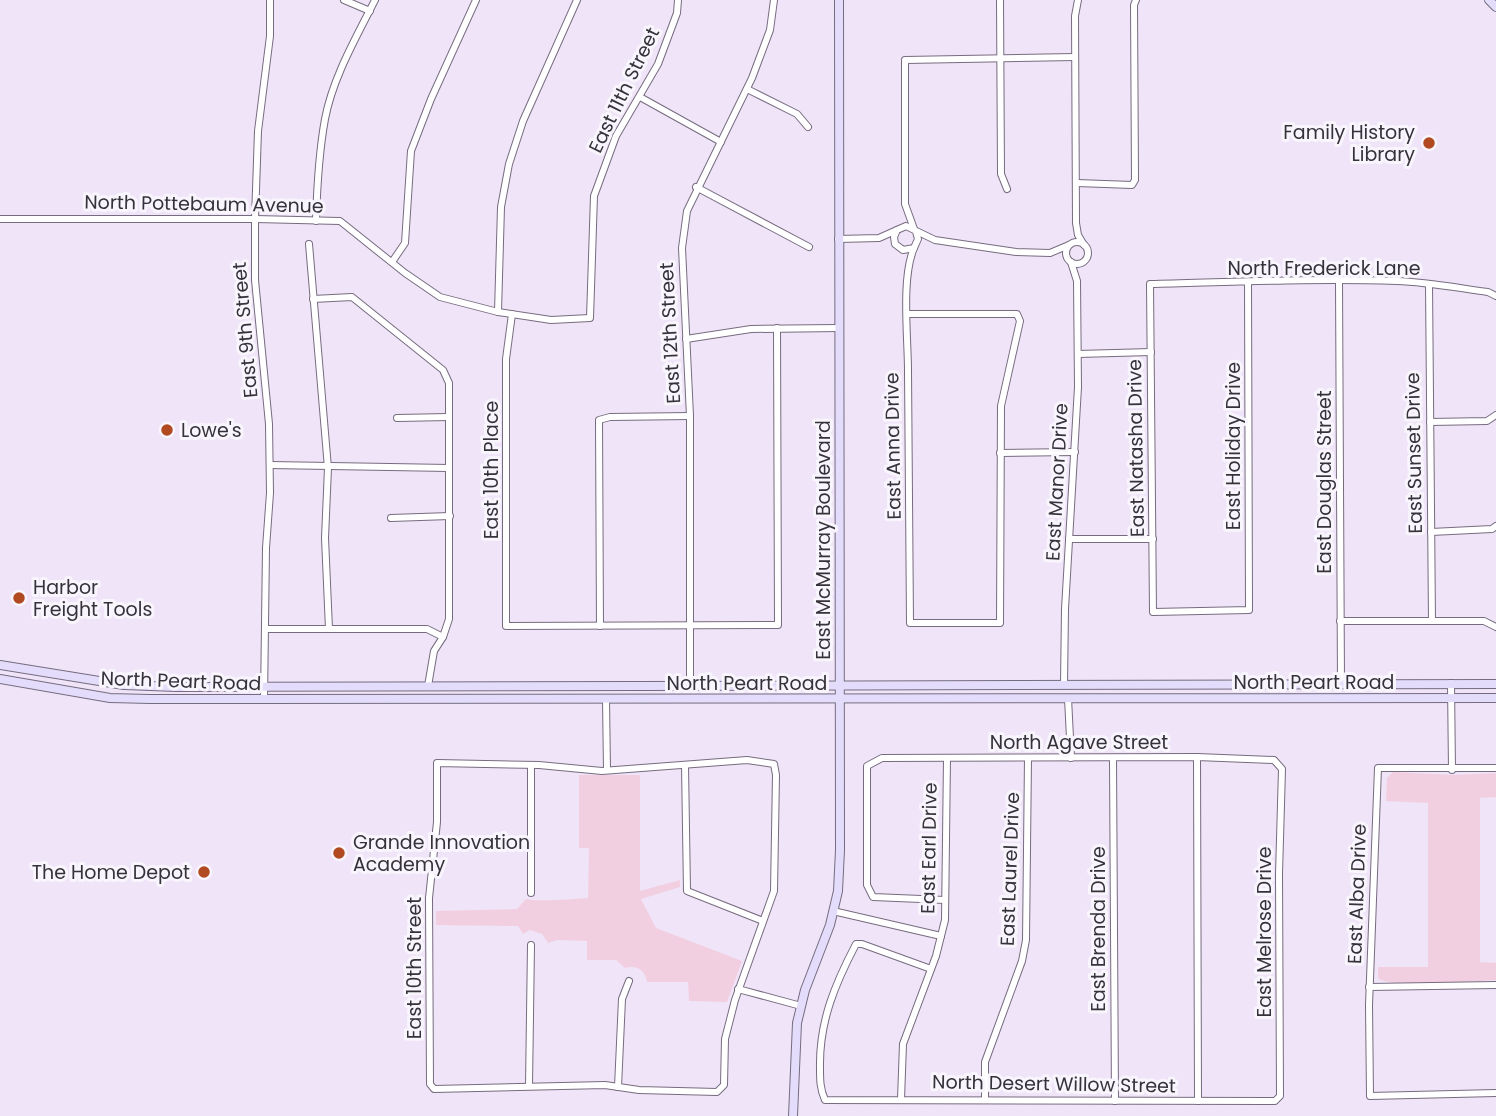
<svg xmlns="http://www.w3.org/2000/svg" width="1496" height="1116" viewBox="0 0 1496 1116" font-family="Poppins,sans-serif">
	<rect width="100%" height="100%" fill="#f0e4f9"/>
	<g fill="#f2cfe0">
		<path d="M1393,772l60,3 43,-2v24l-16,1v164l16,1v17c-20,1 -107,9 -118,-2v-11h50v-164l-42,-2 1,-23z"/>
		<path d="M579,775h61v116l40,-11v7l-39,12 15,29 86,33 -15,41 -38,-1 -1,-19h-41c-2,-13 -11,-17 -22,-14l-9,-8h-29v-19l-30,-1 -9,3 -6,-9 -12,-4 -7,4 -5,-8 -82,-1v-14l81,-2 9,-10c9,3 50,0 62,-1l1,-50h-10z"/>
	</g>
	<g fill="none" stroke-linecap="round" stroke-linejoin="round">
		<defs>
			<g id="street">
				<path d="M344,0l26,11"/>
				<path d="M1000,0l1,174 6,15"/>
				<path d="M1078,0l-3,16 1,207 2,12 6,10"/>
				<path d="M747,89l50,25 11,13"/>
				<path d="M640,97l81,45"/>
				<path d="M1077,183l55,2 3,-5 -1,-175 2,-5"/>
				<path d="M696,187l113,60"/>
				<path d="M0,219h255l85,2 65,52 35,24 58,15 53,8 39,-2 4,-122 22,-60 42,-72 19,-51 1,-13"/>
				<path d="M316,221c1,-35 3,-69 9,-102 8,-42 31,-81 50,-119"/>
				<path d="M914,229l-9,-25v-144l170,-3"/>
				<path d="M916,232l2,7 -4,9 -11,2 -8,-6 -1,-7 3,-7 9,-4 29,14 81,12 34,1 19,-8"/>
				<path d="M838,239l41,-1 18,-8"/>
				<circle cx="1077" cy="253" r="11"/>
				<path d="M309,244l19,224 -3,70 4,91"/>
				<path d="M392,262l13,-19 6,-92 20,-52 45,-99"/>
				<path d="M1339,281l2,402"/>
				<path d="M1248,282l1,328 -96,2 -3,-328c82,-2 165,-6 247,-3 30,1 61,7 91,11l8,4"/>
				<path d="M1429,284l3,337"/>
				<path d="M313,299l39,-2 91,73 6,13v236l-6,18 -9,14 -6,35"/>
				<path d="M498,312l3,-105 8,-43 14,-43 54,-121"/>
				<path d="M512,314l-6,45v267l272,-1 -1,-297"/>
				<path d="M908,314h109l3,7 -19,85 -1,217h-90c0,-84 -1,-168 -2,-252 0,-34 -7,-93 6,-123"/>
				<path d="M686,339l65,-10 88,-1"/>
				<path d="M1078,354l73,-2"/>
				<path d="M397,418l52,-1"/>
				<path d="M1430,422l57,-1 9,-6"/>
				<path d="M1000,453l75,-1"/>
				<path d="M270,465l179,3"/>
				<path d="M391,518l59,-2"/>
				<path d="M1431,532l61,-3 4,-3"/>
				<path d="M1069,539h84"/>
				<path d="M1340,621h144l12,6"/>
				<path d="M600,626l-1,-206 11,-3 80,-1"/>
				<path d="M265,629h162l16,8"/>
				<path d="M1451,683l1,87"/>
				<path d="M1064,684l1,-75 13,-222 -1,-106 -6,-19"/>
				<path d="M690,685v-269l-8,-168 5,-37 65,-133 18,-48 4,-30"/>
				<path d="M1068,698l3,60"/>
				<path d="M606,699l1,71"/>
				<path d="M264,700l2,-152 4,-55 -1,-69 -14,-144v-61l3,-88 12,-95v-36"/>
				<path d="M1197,757l1,344"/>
				<path d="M1113,758l2,343"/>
				<path d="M747,760l27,4 2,11 -2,116 -39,109 -10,39 -1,46 -7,7 -78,-2 -34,-5 -171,4 -4,-5 -1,-186 8,-76v-59l102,2 63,6z"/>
				<path d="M531,765v128"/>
				<path d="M685,765l2,126 76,30"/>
				<path d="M1496,768h-118l-9,237 1,91 126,-3"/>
				<path d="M833,911l108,25"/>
				<path d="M931,969l-69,-25h-6c-21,40 -37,78 -36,124 0,12 0,21 5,32l450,1 5,-5 -1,-222 3,-105 -8,-9 -77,-3 -315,1 -15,8v119l6,12 72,3"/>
				<path d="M1369,987l127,-2"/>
				<path d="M738,989l63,17"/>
				<path d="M529,1086l2,-141"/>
				<path d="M618,1087l4,-88 7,-18"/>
				<path d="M901,1099l2,-55 33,-88 9,-36 2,-162"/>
				<path d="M985,1099v-37l37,-101 4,-21 2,-182"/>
			</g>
			<g id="secondary">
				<path d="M1489,0l7,7"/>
				<path d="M0,665l124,20 52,2 1320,-3"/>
				<path d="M0,679l110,19 40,1 1346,-1"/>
				<path d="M793,1116l4,-93 8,-33 25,-65 8,-34 2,-41 -1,-850"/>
			</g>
		</defs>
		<use href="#street" stroke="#766c7f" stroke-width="8"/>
		<use href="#secondary" stroke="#766c7f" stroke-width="10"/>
		<use href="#street" stroke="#fff" stroke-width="6"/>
		<use href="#secondary" stroke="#e3ddfb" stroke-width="8"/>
	</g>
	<g fill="#b14a21" stroke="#f9f5fd" stroke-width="2.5">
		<circle cx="1429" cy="143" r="7"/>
		<circle cx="167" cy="430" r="7"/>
		<circle cx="19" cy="598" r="7"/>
		<circle cx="339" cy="853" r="7"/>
		<circle cx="204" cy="872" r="7"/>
	</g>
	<g text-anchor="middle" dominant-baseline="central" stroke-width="6" stroke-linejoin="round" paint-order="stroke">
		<g font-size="19" fill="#36323a" stroke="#f9f5fd">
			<text transform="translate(624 90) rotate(-64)">East 11th Street</text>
			<text transform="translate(204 204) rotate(1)">North Pottebaum Avenue</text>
			<text x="1324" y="268">North Frederick Lane</text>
			<text transform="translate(245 330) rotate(-95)">East 9th Street</text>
			<text transform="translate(670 333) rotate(-93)">East 12th Street</text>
			<text transform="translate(893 446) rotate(-91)">East Anna Drive</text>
			<text transform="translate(1233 446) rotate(-90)">East Holiday Drive</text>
			<text transform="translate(1136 448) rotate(-91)">East Natasha Drive</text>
			<text transform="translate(1414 453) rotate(-91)">East Sunset Drive</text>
			<text transform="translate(491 470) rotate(-90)">East 10th Place</text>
			<text transform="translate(1057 482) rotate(-87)">East Manor Drive</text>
			<text transform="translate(1324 482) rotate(-90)">East Douglas Street</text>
			<text transform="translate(823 540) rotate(-90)">East McMurray Boulevard</text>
			<text transform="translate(181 681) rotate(2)">North Peart Road</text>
			<text x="1314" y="682">North Peart Road</text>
			<text x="747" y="683">North Peart Road</text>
			<text x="1079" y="742">North Agave Street</text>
			<text transform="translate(929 848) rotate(-89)">East Earl Drive</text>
			<text transform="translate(1010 869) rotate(-88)">East Laurel Drive</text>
			<text transform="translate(1357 894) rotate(-88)">East Alba Drive</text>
			<text transform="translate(1098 929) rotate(-90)">East Brenda Drive</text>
			<text transform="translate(1264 932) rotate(-90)">East Melrose Drive</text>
			<text transform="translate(414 968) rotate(-90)">East 10th Street</text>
			<text transform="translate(1054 1084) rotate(1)">North Desert Willow Street</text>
		</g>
		<g font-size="19" fill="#36323a" stroke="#f9f5fd" text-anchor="start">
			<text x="1415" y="132" text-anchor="end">Family History<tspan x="1415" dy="22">Library</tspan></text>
			<text x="181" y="430">Lowe's</text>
			<text x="33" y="587">Harbor<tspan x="33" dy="22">Freight Tools</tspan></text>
			<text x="353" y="842">Grande Innovation<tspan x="353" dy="22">Academy</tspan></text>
			<text x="190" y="872" text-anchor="end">The Home Depot</text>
		</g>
	</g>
</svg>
